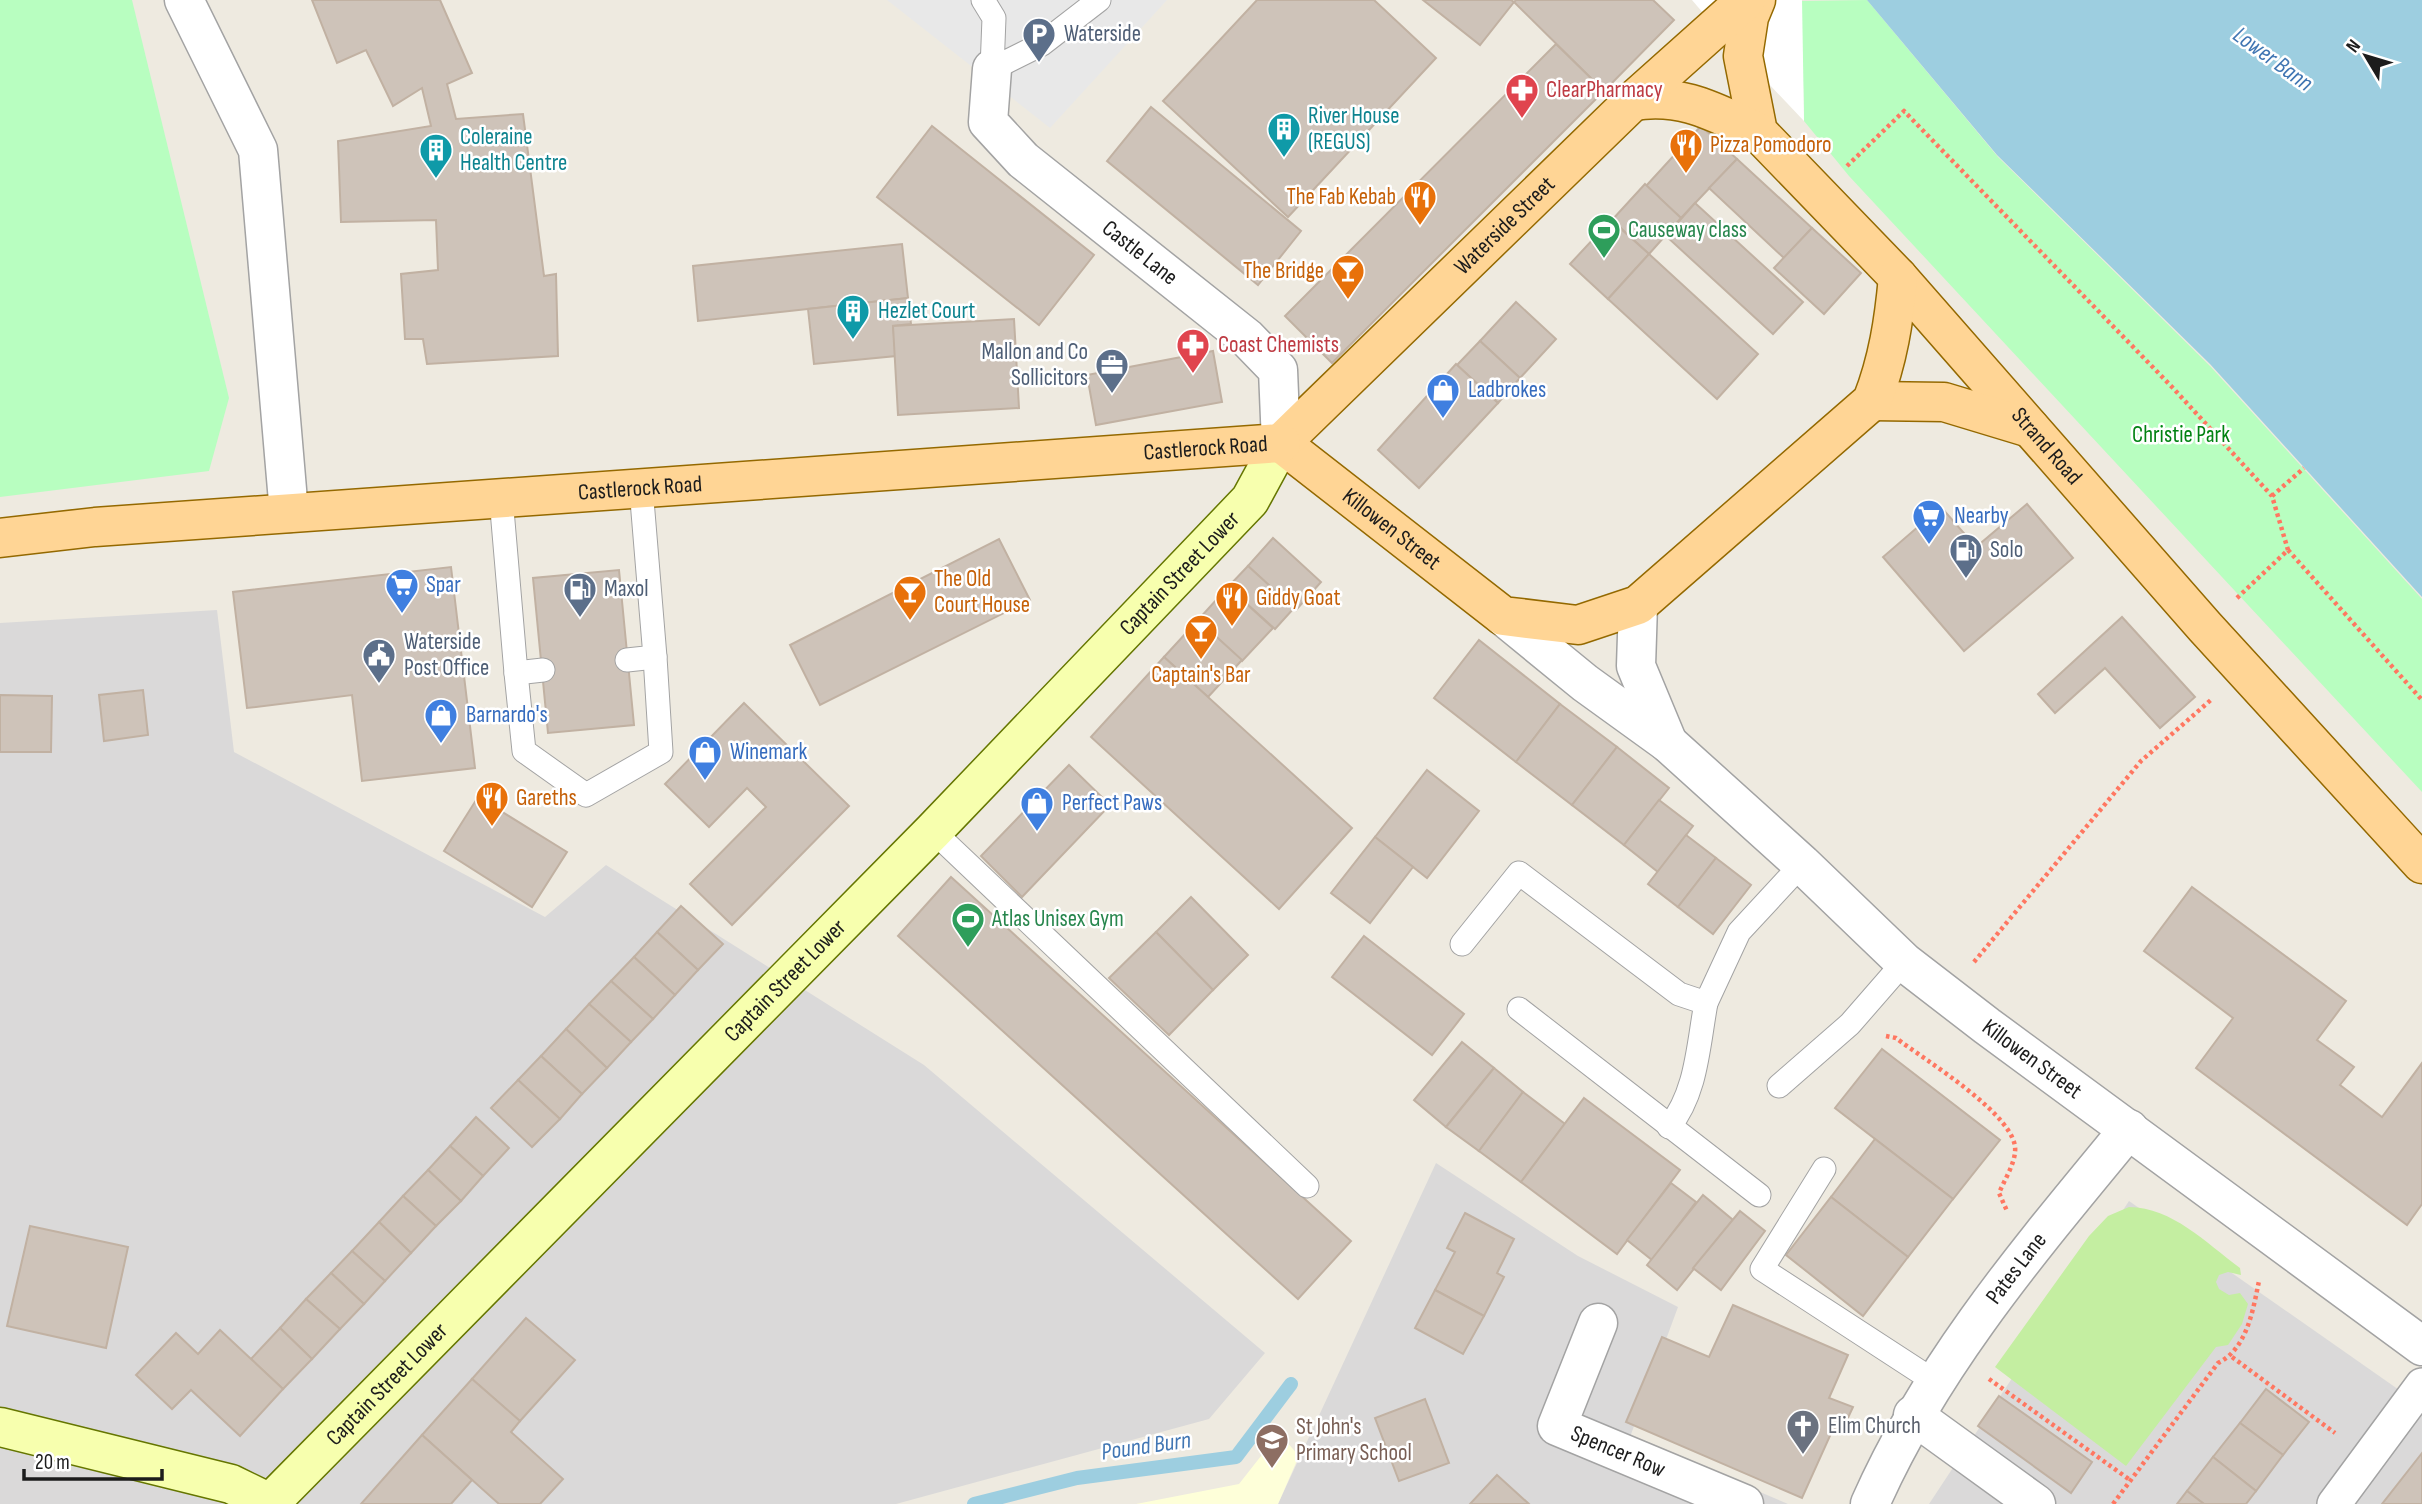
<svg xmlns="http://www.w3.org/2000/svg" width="2422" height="1504" viewBox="0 0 2422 1504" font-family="'Sofia Sans Condensed',sans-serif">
	<rect width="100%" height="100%" fill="#eeeae0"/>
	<g fill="#dad9d9">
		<path d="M217,610l17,142 311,165 61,-52 318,200 341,288 -56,66 -313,85h-896v-881z"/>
		<path d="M1436,1163l142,93 100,51 -48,130 158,67h-510z"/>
		<path d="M2129,1201l293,205v98h-493z"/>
	</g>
	<path fill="#feffd9" d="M1279,1433l20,23 -21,48h-142l103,-20z"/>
	<path fill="#c4eea1" d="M2129,1207c44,1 76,35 111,61l1,7 -13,-3 -9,3 -3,7 3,7 10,6 11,-2 8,11 -6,20 -14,21 -12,2 -90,119 -131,-99 94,-131 19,-20z"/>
	<g fill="#b8fec0">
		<path d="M0,0h132l97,398 -20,73 -209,26z"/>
		<path d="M1867,0l131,157 212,209 212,233v193l-573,-616 -45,-55 -3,-120z"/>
	</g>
	<path fill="#e8e8e8" d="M887,0h280l-117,128z"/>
	<path fill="#9dcee0" d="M1867,0h555v597l-212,-233 -213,-209z"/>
	<path fill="#fff" d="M1692,0h110l2,121 -89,-94z"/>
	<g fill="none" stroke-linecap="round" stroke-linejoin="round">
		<path stroke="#9dcee0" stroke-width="14" d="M974,1504l103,-26 159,-21 55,-73"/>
	</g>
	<g fill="#cec3b9" stroke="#c1b1a2" stroke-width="2">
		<path d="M312,0h128l32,73 -25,11 9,35 67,-5 21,162 12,-2 2,82 -131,8 -4,-25h-18l-4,-65 37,-4 -2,-50 -95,2 -3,-81 93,-15 -9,-38 -29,18 -27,-56 -29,13z"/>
		<path d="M1257,0h117l62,58 -148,159 -125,-116z"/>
		<path d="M1423,0h88l3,2 -34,43z"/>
		<path d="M1516,0h137l21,20 -70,71 -90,-89z"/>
		<path d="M1556,44l48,47 -272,272 -47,-47z"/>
		<path d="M1151,107l150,124 -43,54 -151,-124z"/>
		<path d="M932,126l162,129 -55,70 -162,-128z"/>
		<path d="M1701,126l36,33 -56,59 -35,-32z"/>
		<path d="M1737,159l75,69 -28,30 -75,-70z"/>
		<path d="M1645,184l36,34 -32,36 -37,-34z"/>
		<path d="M1695,203l108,99 -30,32 -107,-98z"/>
		<path d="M1611,220l38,34 -41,45 -38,-35z"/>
		<path d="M1812,228l49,45 -37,41 -50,-46z"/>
		<path d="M902,244l6,54 -210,23 -5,-55z"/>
		<path d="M1649,254l109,100 -41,45 -109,-100z"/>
		<path d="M908,298l3,26 -18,2 3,30 -82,8 -6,-55z"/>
		<path d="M1516,302l40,37 -36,39 -40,-37z"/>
		<path d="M1014,319l5,89 -121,7 -5,-89z"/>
		<path d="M1480,341l40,37 -22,25 -41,-38z"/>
		<path d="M1213,351l9,51 -126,23 -9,-50z"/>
		<path d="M1456,364l42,39 -79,85 -41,-38z"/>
		<path d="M2027,504l46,54 -109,93 -81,-94 58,-50 35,40z"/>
		<path d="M1273,538l48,44 -25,28 -48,-44z"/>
		<path d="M999,539l31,61 -210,105 -30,-60z"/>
		<path d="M1248,566l46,42 -19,21 -47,-42z"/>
		<path d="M451,567l24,201 -113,13 -10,-86 -105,13 -14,-116z"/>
		<path d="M619,570l15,155 -86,8 -15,-155z"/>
		<path d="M1228,587l45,41 -31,33 -44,-41z"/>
		<path d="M2122,617l73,80 -35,31 -55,-60 -50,45 -17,-19z"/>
		<path d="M1198,620l44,40 -34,37 -44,-40z"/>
		<path d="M1479,640l81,64 -44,58 -82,-64z"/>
		<path d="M1164,657l188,171 -73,81 -188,-172z"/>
		<path d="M143,690l5,45 -44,6 -5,-46z"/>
		<path d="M0,695l52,1 -1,56h-51z"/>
		<path d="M744,703l105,103 -117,119 -42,-41 76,-77 -19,-19 -38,39 -44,-43z"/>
		<path d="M1560,704l57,43 -45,58 -56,-43z"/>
		<path d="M1617,747l52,41 -45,57 -52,-40z"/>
		<path d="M1069,765l41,40 -88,92 -41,-41z"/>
		<path d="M1427,770l52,41 -52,67 -52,-41z"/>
		<path d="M478,797l89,55 -35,55 -88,-56z"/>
		<path d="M1659,800l34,26 -35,46 -34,-27z"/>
		<path d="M1686,835l30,23 -38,49 -30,-23z"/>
		<path d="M1375,837l38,30 -43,56 -39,-30z"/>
		<path d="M1716,858l35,27 -38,49 -35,-27z"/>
		<path d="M951,877l400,364 -53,58 -400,-363z"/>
		<path d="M2192,887l154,114 -29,39 37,27 -14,18 42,32 40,-54v141l-15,21 -211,-157 37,-50 -89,-67z"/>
		<path d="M1191,897l57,58 -35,35 -57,-58z"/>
		<path d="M681,906l42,38 -25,26 -41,-38z"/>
		<path d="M657,932l41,38 -23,25 -41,-38z"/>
		<path d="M1156,932l57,58 -44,45 -60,-57z"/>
		<path d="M1364,936l100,78 -32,41 -100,-78z"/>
		<path d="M634,957l41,38 -22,24 -42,-38z"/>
		<path d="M611,981l42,38 -22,23 -42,-38z"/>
		<path d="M589,1004l42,38 -24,26 -41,-39z"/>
		<path d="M566,1029l41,39 -25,26 -41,-38z"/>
		<path d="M1462,1042l32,26 -48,59 -32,-27z"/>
		<path d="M1882,1049l118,91 -47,59 -118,-91z"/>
		<path d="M541,1056l41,38 -22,25 -42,-39z"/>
		<path d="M1494,1068l29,24 -44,59 -33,-24z"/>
		<path d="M518,1080l42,39 -28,28 -41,-39z"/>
		<path d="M1523,1092l42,32 -44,58 -42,-31z"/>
		<path d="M1584,1098l96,72 -63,84 -96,-72z"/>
		<path d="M476,1117l33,31 -26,28 -33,-30z"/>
		<path d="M1875,1139l78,60 -45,58 -77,-60z"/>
		<path d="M450,1146l33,30 -22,25 -33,-31z"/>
		<path d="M428,1170l33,31 -25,25 -33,-30z"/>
		<path d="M1671,1183l25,19 -44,58 -25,-20z"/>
		<path d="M1703,1195l30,25 -56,70 -30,-25z"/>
		<path d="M403,1196l33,30 -25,27 -32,-31z"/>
		<path d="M1831,1197l77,60 -45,59 -77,-61z"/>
		<path d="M1740,1211l25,20 -44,59 -28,-22z"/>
		<path d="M1465,1213l49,26 -17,34 7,4 -20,39 -49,-26 20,-38 -8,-4z"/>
		<path d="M379,1222l32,31 -26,28 -33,-30z"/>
		<path d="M30,1226l98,21 -22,101 -99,-22z"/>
		<path d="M352,1251l33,30 -21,23 -33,-31z"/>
		<path d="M331,1273l33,31 -24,25 -34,-30z"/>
		<path d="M1435,1290l49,26 -21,38 -48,-26z"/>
		<path d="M306,1299l34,30 -28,30 -32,-31z"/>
		<path d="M1733,1305l115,50 -19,43 24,9 -12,26 -8,-4 -31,69 -176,-76 36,-85 47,20z"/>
		<path d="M526,1318l49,42 -55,61 -48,-42z"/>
		<path d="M280,1328l32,31 -29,30 -32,-30z"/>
		<path d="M220,1330l63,59 -43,47 -49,-46 -19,19 -36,-34 40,-42 22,21z"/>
		<path d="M472,1379l48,42 -9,11 52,47 -23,25h-41l-77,-69z"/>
		<path d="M2266,1389l43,33 -26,33 -43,-32z"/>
		<path d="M1999,1396l93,66 -21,31 -93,-67z"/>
		<path d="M1425,1399l24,64 -50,18 -24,-63z"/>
		<path d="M2240,1423l43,32 -27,36 -43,-34z"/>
		<path d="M422,1435l50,45 -21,24h-90z"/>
		<path d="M2422,1453v51h-40z"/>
		<path d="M2213,1457l43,34 -10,13h-42l-17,-13z"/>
		<path d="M1497,1475l32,29h-59z"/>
		<path d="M2187,1491l17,13h-27z"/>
	</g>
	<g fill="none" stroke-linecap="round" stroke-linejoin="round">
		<defs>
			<g id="service">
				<path d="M983,0l11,18 -2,51 50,-25 57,-44"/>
				<path d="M501,498l15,175 27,-3"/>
				<path d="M627,660l28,-3 -14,-169"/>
				<path d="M516,673l8,78 62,44 75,-43 -6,-95"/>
				<path d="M933,831l374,355"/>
				<path d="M1462,944l57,-71 160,121 27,9 33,-71 63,-68"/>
				<path d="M1519,1009l240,186"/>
				<path d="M1779,1086l71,-62 54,-62"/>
				<path d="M1669,1127c28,-35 29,-81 37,-124"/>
				<path d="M1824,1169l-62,100 172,112"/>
			</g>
			<path id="pedestrian" d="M2334,1504l88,-119"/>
			<g id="minor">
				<path d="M184,0l74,150 31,363"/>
				<path id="s1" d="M992,69l-4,53 35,38 224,178 31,32 3,73"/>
				<path d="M1638,605l-2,61 32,77"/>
				<path id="s2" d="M1503,616l82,67 83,60 134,121 102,98 83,64 435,320"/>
				<path id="s3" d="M1598,1323l-41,103 187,78"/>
				<path d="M1913,1415l123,89"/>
				<path id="s4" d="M1870,1504c62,-141 162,-257 259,-375"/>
			</g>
			<g id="secondary">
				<path id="s5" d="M0,1427l231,57 39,19 663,-672 317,-331 31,-57"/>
			</g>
			<g id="primary">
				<path id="s6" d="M1756,0l-7,17 -6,39 15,76 140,145 307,350 217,237"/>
				<path d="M1633,101c50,-8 81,11 125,31"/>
				<path d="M1872,401l72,1 86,26"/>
				<path id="s7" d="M1281,443l222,173 75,9 60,-20 234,-204c16,-41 22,-80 26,-124"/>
				<path id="s8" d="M1281,443l352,-342 113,-101"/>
				<path id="s9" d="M0,538l95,-11 1186,-84"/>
			</g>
		</defs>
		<use href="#service" stroke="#a3a3a3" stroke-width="25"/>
		<use href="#pedestrian" stroke="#a3a3a3" stroke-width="36"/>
		<use href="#minor" stroke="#a3a3a3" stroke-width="41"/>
		<use href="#secondary" stroke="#657600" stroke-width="41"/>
		<use href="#primary" stroke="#946900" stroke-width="41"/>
		<g stroke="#ff7761" stroke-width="4.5" stroke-dasharray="3.5 3.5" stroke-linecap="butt">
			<path d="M1847,166l57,-55 269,277 99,108 16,54"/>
			<path d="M2272,496l32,-28"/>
			<path d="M2237,598l51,-48 134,150"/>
			<path d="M1974,962l167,-201 71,-62"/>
			<path d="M1886,1036l10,2c27,21 124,79 119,114 -1,13 -11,29 -16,41l8,18"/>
			<path d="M2232,1357l103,76"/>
			<path d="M1989,1379l141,101"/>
			<path d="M2113,1504l105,-141c29,-14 35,-53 41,-82"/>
		</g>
		<use href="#service" stroke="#fff" stroke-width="23"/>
		<use href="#pedestrian" stroke="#fff" stroke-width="33"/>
		<use href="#minor" stroke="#fff" stroke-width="38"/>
		<use href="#secondary" stroke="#f7ffae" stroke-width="38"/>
		<use href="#primary" stroke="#ffd595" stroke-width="38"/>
	</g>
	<defs>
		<symbol id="parking-pin" viewBox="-11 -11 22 30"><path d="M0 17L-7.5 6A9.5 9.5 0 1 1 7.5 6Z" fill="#5c6f8a" stroke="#fff"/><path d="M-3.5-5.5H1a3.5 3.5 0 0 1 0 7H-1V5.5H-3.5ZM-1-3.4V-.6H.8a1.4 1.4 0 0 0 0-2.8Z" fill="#fff"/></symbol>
		<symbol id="pharmacy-pin" viewBox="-11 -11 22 30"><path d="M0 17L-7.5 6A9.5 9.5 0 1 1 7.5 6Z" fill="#e0444e" stroke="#fff"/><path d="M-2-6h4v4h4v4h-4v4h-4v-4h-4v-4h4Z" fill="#fff"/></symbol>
		<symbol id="building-pin" viewBox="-11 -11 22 30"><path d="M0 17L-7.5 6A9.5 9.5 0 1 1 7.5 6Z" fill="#0f9aa8" stroke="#fff"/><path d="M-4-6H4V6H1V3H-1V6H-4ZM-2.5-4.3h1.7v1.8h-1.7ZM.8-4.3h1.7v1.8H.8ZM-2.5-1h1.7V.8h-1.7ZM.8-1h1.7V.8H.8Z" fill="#fff"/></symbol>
		<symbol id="restaurant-pin" viewBox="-11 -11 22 30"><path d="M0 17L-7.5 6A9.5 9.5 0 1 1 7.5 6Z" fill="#e8710a" stroke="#fff"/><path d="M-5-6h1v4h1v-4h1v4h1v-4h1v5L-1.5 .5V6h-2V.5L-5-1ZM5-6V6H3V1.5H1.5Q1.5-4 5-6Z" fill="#fff"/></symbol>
		<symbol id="stadium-pin" viewBox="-11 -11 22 30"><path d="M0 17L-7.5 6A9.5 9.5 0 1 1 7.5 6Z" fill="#2e9e5b" stroke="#fff"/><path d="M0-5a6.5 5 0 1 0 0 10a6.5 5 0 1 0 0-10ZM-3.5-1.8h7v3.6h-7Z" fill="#fff"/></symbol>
		<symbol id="bar-pin" viewBox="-11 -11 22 30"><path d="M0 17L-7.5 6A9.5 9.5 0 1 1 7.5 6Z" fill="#e8710a" stroke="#fff"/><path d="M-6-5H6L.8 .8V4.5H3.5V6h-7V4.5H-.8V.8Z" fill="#fff"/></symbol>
		<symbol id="office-pin" viewBox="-11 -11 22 30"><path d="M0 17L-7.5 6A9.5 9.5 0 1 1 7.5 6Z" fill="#5c6f8a" stroke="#fff"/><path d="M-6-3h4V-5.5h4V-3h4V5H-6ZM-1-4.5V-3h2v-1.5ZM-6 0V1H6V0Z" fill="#fff"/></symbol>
		<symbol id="shop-pin" viewBox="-11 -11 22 30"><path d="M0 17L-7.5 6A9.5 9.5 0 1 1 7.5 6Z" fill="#3f7fe0" stroke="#fff"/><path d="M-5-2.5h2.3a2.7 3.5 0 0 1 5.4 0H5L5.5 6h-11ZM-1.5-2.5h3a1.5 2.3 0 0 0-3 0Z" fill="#fff"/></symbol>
		<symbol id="supermarket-pin" viewBox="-11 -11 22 30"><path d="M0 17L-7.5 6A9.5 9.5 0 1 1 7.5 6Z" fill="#3f7fe0" stroke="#fff"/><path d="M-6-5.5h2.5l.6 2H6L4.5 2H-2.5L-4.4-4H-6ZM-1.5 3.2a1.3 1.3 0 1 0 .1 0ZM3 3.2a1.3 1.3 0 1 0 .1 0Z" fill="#fff"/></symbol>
		<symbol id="fuel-pin" viewBox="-11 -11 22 30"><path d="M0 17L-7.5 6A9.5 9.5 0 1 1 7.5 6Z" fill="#5c6f8a" stroke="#fff"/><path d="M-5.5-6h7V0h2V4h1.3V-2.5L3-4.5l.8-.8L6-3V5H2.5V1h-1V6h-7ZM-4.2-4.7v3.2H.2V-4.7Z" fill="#fff"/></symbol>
		<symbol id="civic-pin" viewBox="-11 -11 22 30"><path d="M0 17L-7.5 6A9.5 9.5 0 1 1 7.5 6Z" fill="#5c6f8a" stroke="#fff"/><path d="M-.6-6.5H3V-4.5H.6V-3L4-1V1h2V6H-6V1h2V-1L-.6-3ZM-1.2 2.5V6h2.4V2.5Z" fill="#fff"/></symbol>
		<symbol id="church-pin" viewBox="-11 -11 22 30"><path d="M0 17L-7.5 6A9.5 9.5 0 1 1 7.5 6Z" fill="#6b7280" stroke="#fff"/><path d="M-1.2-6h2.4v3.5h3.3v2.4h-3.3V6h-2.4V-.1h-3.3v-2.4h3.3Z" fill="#fff"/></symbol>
		<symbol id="school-pin" viewBox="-11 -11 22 30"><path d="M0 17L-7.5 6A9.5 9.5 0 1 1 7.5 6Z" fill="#8d6e63" stroke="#fff"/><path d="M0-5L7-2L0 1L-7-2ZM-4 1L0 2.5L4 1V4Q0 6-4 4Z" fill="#fff"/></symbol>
	</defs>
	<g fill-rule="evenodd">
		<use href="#parking-pin" x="1020" y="15" width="38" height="52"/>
		<use href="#pharmacy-pin" x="1503" y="71" width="38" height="52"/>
		<use href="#building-pin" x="1265" y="110" width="38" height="52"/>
		<use href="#restaurant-pin" x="1667" y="126" width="38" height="52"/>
		<use href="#building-pin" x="417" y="131" width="38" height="52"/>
		<use href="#restaurant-pin" x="1401" y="178" width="38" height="52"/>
		<use href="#stadium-pin" x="1585" y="211" width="38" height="52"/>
		<use href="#bar-pin" x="1329" y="252" width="38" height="52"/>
		<use href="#building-pin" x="834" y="292" width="38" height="52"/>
		<use href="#pharmacy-pin" x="1174" y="326" width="38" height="52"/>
		<use href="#office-pin" x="1093" y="346" width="38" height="52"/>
		<use href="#shop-pin" x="1424" y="371" width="38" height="52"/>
		<use href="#supermarket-pin" x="1910" y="497" width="38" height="52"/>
		<use href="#fuel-pin" x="1947" y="531" width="38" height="52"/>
		<use href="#supermarket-pin" x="383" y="566" width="38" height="52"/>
		<use href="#fuel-pin" x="561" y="570" width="38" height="52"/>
		<use href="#bar-pin" x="891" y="573" width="38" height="52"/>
		<use href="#restaurant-pin" x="1213" y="579" width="38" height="52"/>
		<use href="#bar-pin" x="1182" y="612" width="38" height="52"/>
		<use href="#civic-pin" x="360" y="636" width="38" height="52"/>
		<use href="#shop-pin" x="422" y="696" width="38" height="52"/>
		<use href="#shop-pin" x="686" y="733" width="38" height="52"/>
		<use href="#restaurant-pin" x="473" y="779" width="38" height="52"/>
		<use href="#shop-pin" x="1018" y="784" width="38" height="52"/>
		<use href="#stadium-pin" x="949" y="900" width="38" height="52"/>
		<use href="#church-pin" x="1784" y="1407" width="38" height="52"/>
		<use href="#school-pin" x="1253" y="1421" width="38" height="52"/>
	</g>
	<g text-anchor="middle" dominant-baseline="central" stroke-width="5" stroke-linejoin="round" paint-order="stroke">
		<g font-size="23" fill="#4e5e75" stroke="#fff" text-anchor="start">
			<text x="1064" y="34">Waterside</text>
			<text x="1088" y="352" text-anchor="end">Mallon and Co<tspan x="1088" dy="26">Sollicitors</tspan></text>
			<text x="1990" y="550">Solo</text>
			<text x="604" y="589">Maxol</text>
			<text x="404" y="642">Waterside<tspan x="404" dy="26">Post Office</tspan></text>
		</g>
		<g font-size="23" fill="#be3a42" stroke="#fff" text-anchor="start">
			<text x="1546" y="90">ClearPharmacy</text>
			<text x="1218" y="345">Coast Chemists</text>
		</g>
		<g font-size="23" fill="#0d838f" stroke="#fff" text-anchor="start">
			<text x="1308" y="116">River House<tspan x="1308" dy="26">(REGUS)</tspan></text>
			<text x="460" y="137">Coleraine<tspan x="460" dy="26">Health Centre</tspan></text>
			<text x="878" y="311">Hezlet Court</text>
		</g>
		<g font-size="23" fill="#c56008" stroke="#fff" text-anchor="start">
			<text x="1710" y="145">Pizza Pomodoro</text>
			<text x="1396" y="197" text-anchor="end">The Fab Kebab</text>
			<text x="1324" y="271" text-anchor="end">The Bridge</text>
			<text x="934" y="579">The Old<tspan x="934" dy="26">Court House</tspan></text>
			<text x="1256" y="598">Giddy Goat</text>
			<text x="1201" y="675" text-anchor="middle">Captain's Bar</text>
			<text x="516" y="798">Gareths</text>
		</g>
		<g font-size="23" fill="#1c1c1c" stroke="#fff">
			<text stroke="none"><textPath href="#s8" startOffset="312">Waterside Street</textPath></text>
			<text stroke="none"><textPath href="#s1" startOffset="254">Castle Lane</textPath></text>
			<text stroke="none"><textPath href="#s6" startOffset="562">Strand Road</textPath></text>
			<text stroke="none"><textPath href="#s9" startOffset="1209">Castlerock Road</textPath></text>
			<text stroke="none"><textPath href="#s9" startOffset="642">Castlerock Road</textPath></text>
			<text stroke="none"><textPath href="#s7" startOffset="140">Killowen Street</textPath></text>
			<text stroke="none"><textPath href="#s5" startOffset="1582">Captain Street Lower</textPath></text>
			<text stroke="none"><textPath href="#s5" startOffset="1015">Captain Street Lower</textPath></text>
			<text stroke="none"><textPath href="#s2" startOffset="691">Killowen Street</textPath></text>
			<text stroke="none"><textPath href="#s4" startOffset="278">Pates Lane</textPath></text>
			<text stroke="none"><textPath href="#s5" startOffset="448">Captain Street Lower</textPath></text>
			<text stroke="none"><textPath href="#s3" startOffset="177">Spencer Row</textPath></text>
		</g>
		<g font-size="23" fill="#27864d" stroke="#fff" text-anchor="start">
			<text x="1628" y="230">Causeway class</text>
			<text x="992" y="919">Atlas Unisex Gym</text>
		</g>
		<g font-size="23" fill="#366cbe" stroke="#fff" text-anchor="start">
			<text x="1468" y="390">Ladbrokes</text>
			<text x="1954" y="516">Nearby</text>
			<text x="426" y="585">Spar</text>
			<text x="466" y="715">Barnardo's</text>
			<text x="730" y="752">Winemark</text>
			<text x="1062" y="803">Perfect Paws</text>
		</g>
		<g font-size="23" fill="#028212" stroke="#fff">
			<text x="2181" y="435">Christie Park</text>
		</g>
		<g font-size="23" fill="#5b616d" stroke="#fff" text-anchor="start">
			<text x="1828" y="1426">Elim Church</text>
		</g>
		<g font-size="23" fill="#785e54" stroke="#fff" text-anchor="start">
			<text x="1296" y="1427">St John's<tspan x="1296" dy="26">Primary School</tspan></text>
		</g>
		<g font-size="24" font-style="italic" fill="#4176b3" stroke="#fff">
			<text transform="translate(2273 59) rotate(36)">Lower Bann</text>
			<text transform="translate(1146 1446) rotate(-8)">Pound Burn</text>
		</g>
	</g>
	<g transform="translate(2366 56) rotate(308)" stroke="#ffffff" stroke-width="5" paint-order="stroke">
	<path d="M0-5L12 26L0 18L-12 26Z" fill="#1c1c1c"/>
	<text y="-10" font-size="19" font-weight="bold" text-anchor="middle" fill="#1c1c1c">N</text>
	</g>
	<path d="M24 1469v10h138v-10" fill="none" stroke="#1c1c1c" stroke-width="3.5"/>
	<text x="35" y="1469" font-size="21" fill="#1c1c1c" stroke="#ffffff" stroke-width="5" paint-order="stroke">20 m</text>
</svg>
